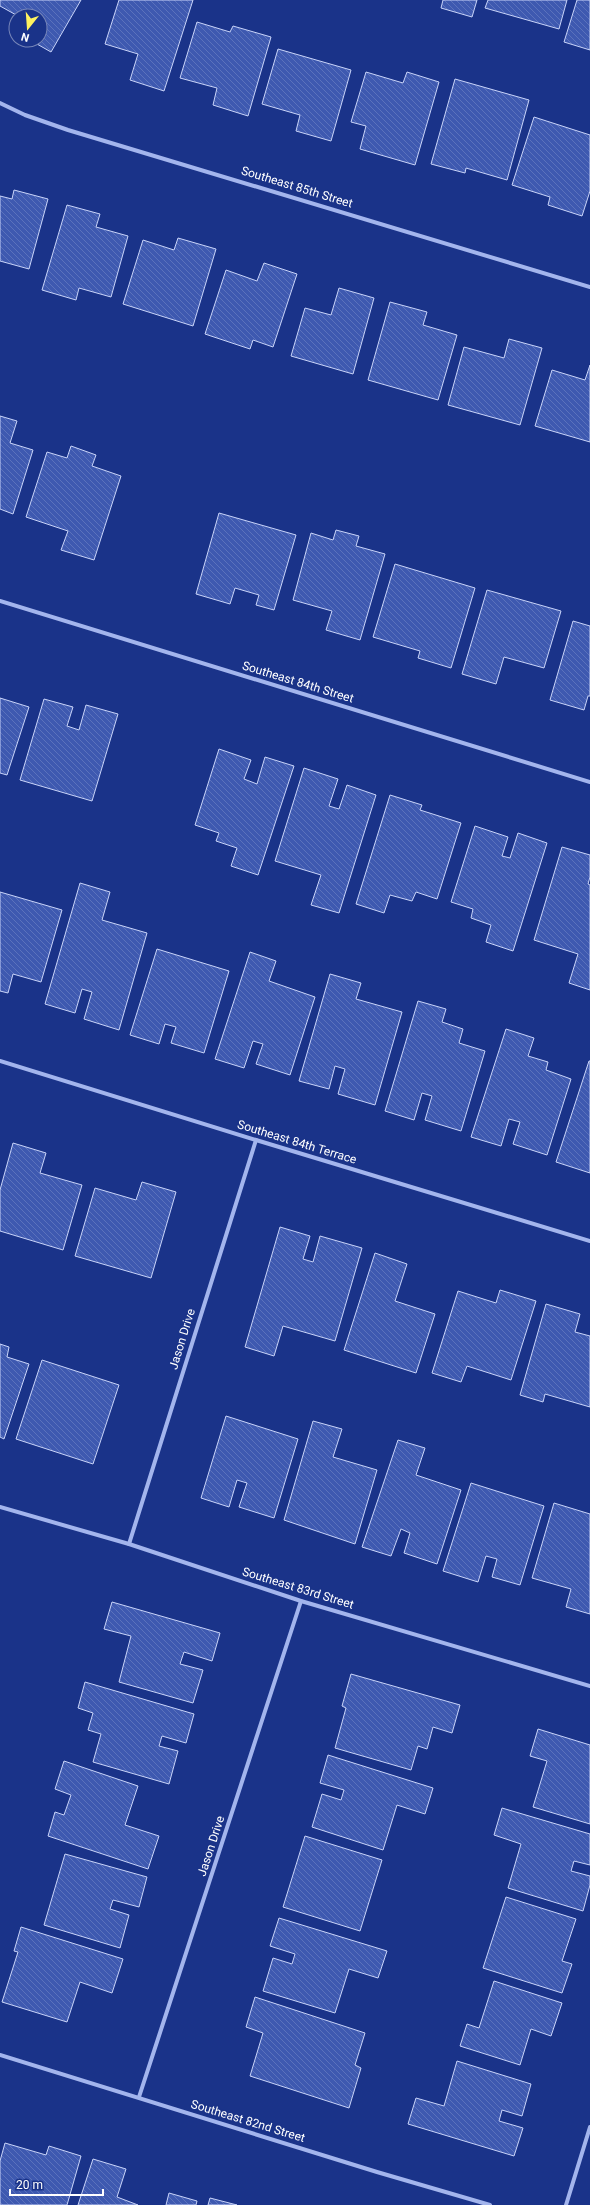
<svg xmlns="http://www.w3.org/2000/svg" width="590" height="2205" viewBox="0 0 590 2205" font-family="Roboto,sans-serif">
	<defs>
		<pattern id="building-back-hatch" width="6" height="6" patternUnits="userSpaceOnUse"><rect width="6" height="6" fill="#3e59b0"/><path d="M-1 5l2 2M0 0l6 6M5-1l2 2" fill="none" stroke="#5b72bc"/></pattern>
	</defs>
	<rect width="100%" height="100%" fill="#1a3389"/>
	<g fill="url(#building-back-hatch)" stroke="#c9d4f9">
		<path d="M0,0h81l-30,52 -21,-12h10v-24h-22l-18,-10z"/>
		<path d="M119,0h74l-29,91 -34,-11 8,-26 -33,-10z"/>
		<path d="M443,0h34l-5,17 -31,-9z"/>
		<path d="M488,0h79l-8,29 -74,-21z"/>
		<path d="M577,0h13v50l-26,-8z"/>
		<path d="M197,22l33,10 3,-6 38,11 -23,79 -35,-11 4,-17 -37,-10z"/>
		<path d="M278,49l73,21 -20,71 -35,-10 4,-16 -38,-11z"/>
		<path d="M366,72l37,11 4,-11 32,10 -24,83 -55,-16 6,-23 -15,-4z"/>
		<path d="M455,79l74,21 -22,80 -41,-12 -1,5 -34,-9z"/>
		<path d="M534,117l56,18v56l-8,25 -34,-11 2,-8 -38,-12z"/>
		<path d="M14,190l34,9 -19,70 -29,-8v-65l12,3z"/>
		<path d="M67,205l33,9 -4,13 32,9 -17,61 -32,-9 -3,12 -34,-10z"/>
		<path d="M178,238l38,11 -23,77 -70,-22 20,-64 31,10z"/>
		<path d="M264,263l33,11 -24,73 -20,-7 -3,9 -45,-15 21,-64 31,11z"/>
		<path d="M339,288l35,10 -21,76 -62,-18 14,-48 26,7z"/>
		<path d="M390,302l37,10 -4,13 34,10 -19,65 -70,-20z"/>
		<path d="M509,339l33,9 -22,77 -72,-20 16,-58 40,11z"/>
		<path d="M590,365v77l-55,-16 17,-56 33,10z"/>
		<path d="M0,416l17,5 -7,22 23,7 -20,64 -13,-5z"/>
		<path d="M71,446l25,9 -4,11 29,10 -27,84 -33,-10 7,-19 -42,-14 21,-65 20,6z"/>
		<path d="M219,513l77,22 -22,75 -18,-5 3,-10 -24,-7 -5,16 -34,-10z"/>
		<path d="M336,530l23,6 -3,10 29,8 -25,86 -34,-10 6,-19 -39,-11 18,-67 22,7z"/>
		<path d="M395,564l80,24 -24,80 -33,-10 2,-7 -47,-14z"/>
		<path d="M487,590l74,21 -17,57 -40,-11 -8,27 -34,-10z"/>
		<path d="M573,621l17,5v70h-2l-4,14 -34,-10z"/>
		<path d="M0,698l29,9 -22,68 -7,-2z"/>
		<path d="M44,699l29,8 -6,19 12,4 7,-25 32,9 -26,87 -72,-21z"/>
		<path d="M219,749l32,11 -7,19 13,5 8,-27 29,9 -36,109 -27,-9 6,-18 -21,-7 3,-8 -24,-8z"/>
		<path d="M304,768l34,11 -9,27 10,3 8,-24 29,10 -37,118 -28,-8 10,-30 -46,-14z"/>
		<path d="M390,795l32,10 -2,5 41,13 -24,76 -21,-7 -4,9 -22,-6 -6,18 -28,-9z"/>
		<path d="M475,826l33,11 -6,19 8,2 8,-25 29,10 -34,108 -27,-9 5,-17 -20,-7 2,-9 -22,-7z"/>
		<path d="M562,847l28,8v22l-2,7 2,1v105l-21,-7 9,-29 -44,-14z"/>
		<path d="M80,883l30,9 -8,28 45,13 -28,97 -35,-11 8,-27 -10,-3 -7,24 -30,-9z"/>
		<path d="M0,892l62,18 -21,72 -28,-8 -5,19 -8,-2z"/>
		<path d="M157,949l72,22 -25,82 -33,-10 5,-16 -11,-3 -6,20 -29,-9z"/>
		<path d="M250,952l26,9 -7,20 46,16 -25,78 -34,-11 7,-20 -10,-3 -9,27 -29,-9z"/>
		<path d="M330,974l31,9 -5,16 46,13 -27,93 -37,-11 7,-25 -10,-3 -6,23 -30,-8z"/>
		<path d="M418,1001l28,8 -4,13 21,7 -4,14 26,8 -24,80 -36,-11 7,-24 -10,-3 -8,27 -29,-9z"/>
		<path d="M506,1029l28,9 -6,18 20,6 -2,8 25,9 -24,76 -34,-11 7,-22 -11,-3 -8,27 -30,-9z"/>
		<path d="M589,1061h1v112l-34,-11z"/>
		<path d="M13,1143l33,10 -6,20 42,12 -19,65 -63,-19v-41z"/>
		<path d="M142,1182l34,10 -25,86 -76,-22 20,-68 41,12z"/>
		<path d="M280,1227l30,9 -7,23 10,3 7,-26 42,12 -27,93 -52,-15 -9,30 -29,-9z"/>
		<path d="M375,1253l32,11 -12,37 40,13 -19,59 -72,-23z"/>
		<path d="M500,1290l36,11 -25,79 -44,-14 -6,16 -29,-9 26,-82 38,12z"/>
		<path d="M546,1304l34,10 -5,18 15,4v71l-45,-13 -2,8 -23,-7z"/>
		<path d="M0,1344l9,3 -2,10 22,7 -25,75 -4,-2z"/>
		<path d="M42,1360l77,25 -26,79 -77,-25z"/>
		<path d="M226,1416l72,23 -24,79 -35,-11 8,-24 -10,-3 -8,27 -28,-9z"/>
		<path d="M313,1421l29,8 -9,28 44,13 -22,74 -71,-24z"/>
		<path d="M398,1440l27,8 -9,27 45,15 -24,74 -33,-11 6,-20 -9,-4 -10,27 -29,-9z"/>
		<path d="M471,1483l73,23 -24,79 -28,-8 5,-18 -11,-3 -8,26 -35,-11z"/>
		<path d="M554,1503l36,11v100l-24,-7 5,-18 -39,-11z"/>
		<path d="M112,1602l108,31 -8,28 -28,-9 -4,12 23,6 -10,33 -74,-21 12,-46 -27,-7z"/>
		<path d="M351,1674l109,31 -8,28 -19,-6 -6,22 -9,-3 -7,24 -76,-22 11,-40 -4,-2z"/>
		<path d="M85,1682l109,32 -8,29 -24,-7 -3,10 19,5 -9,33 -76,-22 8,-28 -13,-4 5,-17 -15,-5z"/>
		<path d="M538,1729l52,16v79l-57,-17 14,-46 -17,-5z"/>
		<path d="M328,1755l105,33 -8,26 -28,-9 -14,45 -71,-23 10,-33 19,6 3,-10 -24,-7z"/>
		<path d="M64,1761l74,25 -13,39 34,11 -11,33 -100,-33 7,-24 9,3 7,-20 -16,-6z"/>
		<path d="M502,1808l88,26v31l-16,-4 -3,10 19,5v9l-7,26 -75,-23 13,-44 -27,-9z"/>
		<path d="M305,1836l77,24 -22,71 -77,-24z"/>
		<path d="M65,1854l82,23 -8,30 -26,-7 -3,9 19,6 -9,33 -76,-23z"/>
		<path d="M506,1897l70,22 -14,42 10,3 -10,29 -79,-25z"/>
		<path d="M279,1918l108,33 -9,27 -29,-9 -14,44 -72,-22 10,-33 19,6 3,-10 -25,-8z"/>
		<path d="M21,1927l102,32 -11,34 -32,-11 -13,40 -65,-20 16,-50 -4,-1z"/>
		<path d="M494,1981l68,22 -11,33 -20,-7 -11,36 -60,-19 7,-22 12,4z"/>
		<path d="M255,1997l110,36 -10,32 6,3 -12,40 -99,-32 13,-43 -17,-6z"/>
		<path d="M457,2061l74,23 -9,32 -20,-6 -3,11 24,7 -9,28 -106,-32 8,-26 28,8z"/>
		<path d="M5,2143l41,12 3,-9 32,10 -14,49h-67v-44z"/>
		<path d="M93,2159l33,10 -9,28 21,8h-60z"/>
		<path d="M169,2193l28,8 -1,4h-30z"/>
		<path d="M210,2198l27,7h-29z"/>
	</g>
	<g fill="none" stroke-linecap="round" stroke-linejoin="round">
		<g stroke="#a3b5ed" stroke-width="4">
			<path d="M0,103l25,12 43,15 522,157"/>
			<path d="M0,601l590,181"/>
			<path d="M0,1061l256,79 334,101"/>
			<path d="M0,1507l129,37 172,57 289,85"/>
			<path d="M129,1544l127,-404"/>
			<path d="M0,2055l377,117 113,33"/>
			<path d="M139,2097l162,-496"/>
			<path d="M566,2205l24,-78"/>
		</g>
	</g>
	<g text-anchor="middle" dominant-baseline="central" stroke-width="3" stroke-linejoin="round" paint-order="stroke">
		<g font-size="12" fill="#fff" stroke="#1a3389">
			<text transform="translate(297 187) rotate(17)">Southeast 85th Street</text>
			<text transform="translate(298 682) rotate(17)">Southeast 84th Street</text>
			<text transform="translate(297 1142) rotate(17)">Southeast 84th Terrace</text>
			<text transform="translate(182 1339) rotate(-73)">Jason Drive</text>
			<text transform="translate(298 1588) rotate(17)">Southeast 83rd Street</text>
			<text transform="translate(211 1846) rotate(-72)">Jason Drive</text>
			<text transform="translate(248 2121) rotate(17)">Southeast 82nd Street</text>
		</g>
	</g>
	<g transform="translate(28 28) rotate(197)"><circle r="19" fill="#1a3389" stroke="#7685b8"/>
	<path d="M0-3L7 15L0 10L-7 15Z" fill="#fef25f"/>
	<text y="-6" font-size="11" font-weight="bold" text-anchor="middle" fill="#ffffff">N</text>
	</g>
	<path d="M10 2189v6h93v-6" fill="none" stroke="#ffffff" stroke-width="2"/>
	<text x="16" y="2189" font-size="12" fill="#ffffff" stroke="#1a3389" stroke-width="3" paint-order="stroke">20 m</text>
</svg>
